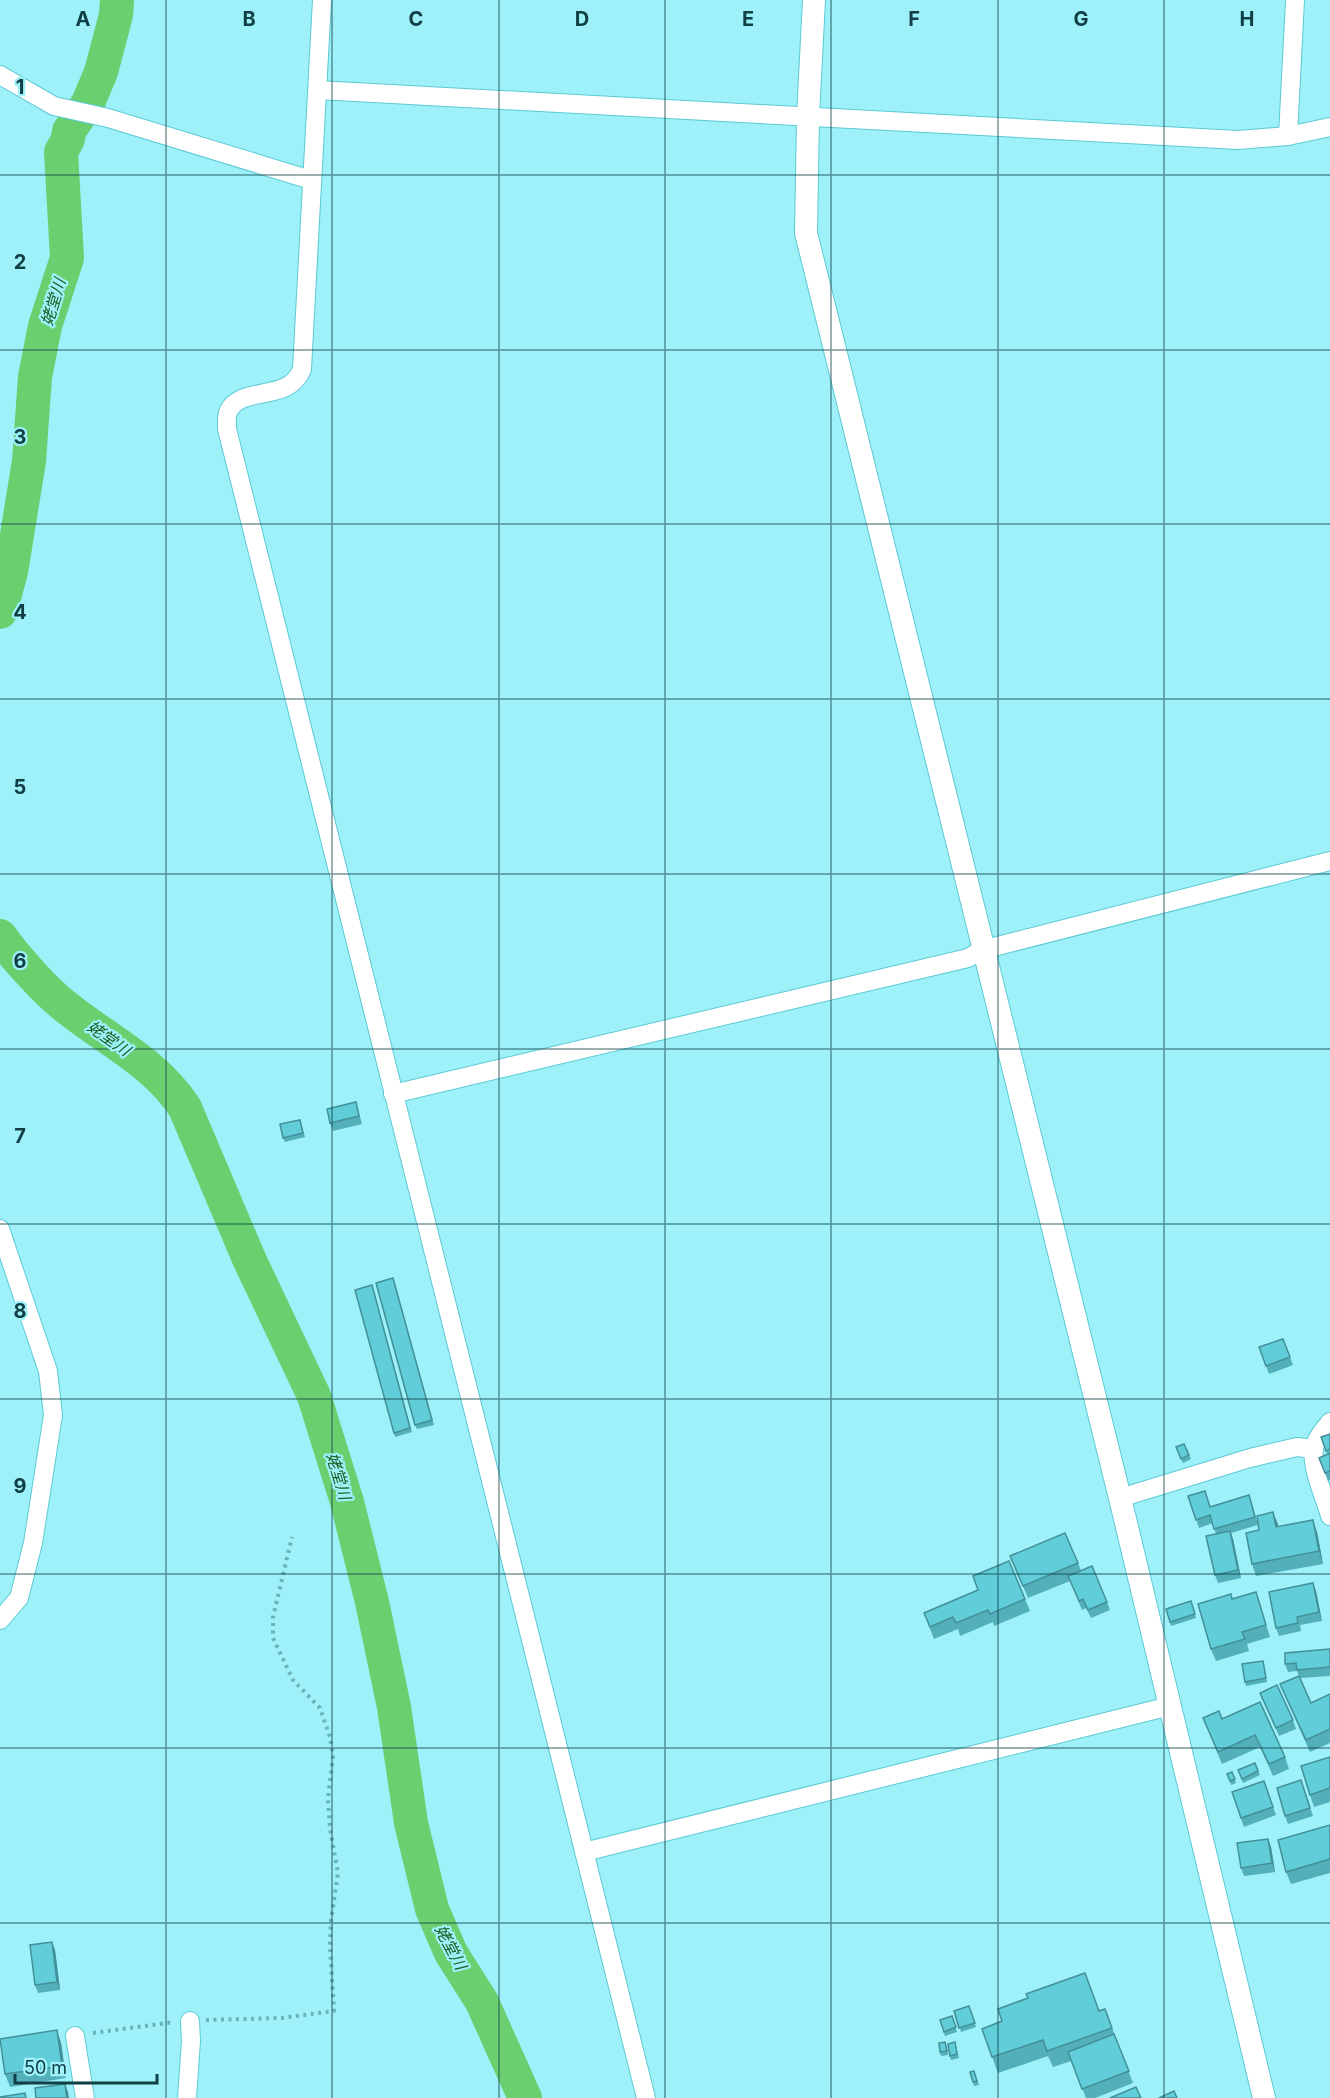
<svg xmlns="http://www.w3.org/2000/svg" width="1330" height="2098" viewBox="0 0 1330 2098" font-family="Inter,'Noto Sans JP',sans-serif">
	<rect width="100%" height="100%" fill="#9ef0f9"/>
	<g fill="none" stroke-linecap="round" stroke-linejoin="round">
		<g stroke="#6acf6f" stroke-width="34">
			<path d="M0,612l11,-40 18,-111 6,-84 10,-51 22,-68 -6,-106 7,-13 1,-8 19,-28 13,-31 15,-57 1,-15"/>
			<path d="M0,936c15,21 45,55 66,71 41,33 90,56 119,101l65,153 64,135 33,106 25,100 22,105 17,116 21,86 19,44 31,49 43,96"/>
		</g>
		<defs>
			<g id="minor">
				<path d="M322,0l-20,369c-13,34 -59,16 -73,41 -3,5 -2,13 -2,19l419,1669"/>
				<path d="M0,75l54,31 54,12 203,62"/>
				<path d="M318,90l920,50 50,-4 42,-9"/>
				<path d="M1288,136l7,-136"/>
				<path d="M393,1094l575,-136 14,-8 348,-89"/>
				<path d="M0,1229l48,142 5,44 -20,128 -14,55 -19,22"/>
				<path d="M1330,1422c-5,6 -11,13 -14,20 -9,20 9,54 14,74"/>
				<path d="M1120,1498l130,-40 47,-11 17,2"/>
				<path d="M584,1852l586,-146"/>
				<path d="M75,2036l10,62"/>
				<path d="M187,2098l4,-57 -1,-20"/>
			</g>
			<path id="tertiary" d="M814,0l-6,116 -2,117 314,1265 144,600"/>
		</defs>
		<use href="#minor" stroke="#5ccad5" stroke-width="20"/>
		<use href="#tertiary" stroke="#5ccad5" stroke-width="24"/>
		<g stroke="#6cb2ba" stroke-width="4" stroke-dasharray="3 4.5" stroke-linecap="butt">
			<path d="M206,2020l75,-2 53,-7 -4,-64 1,-27 7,-47 -8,-44 -2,-30 5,-43 -3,-19 -10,-29 -27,-28 -20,-42v-21l19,-80"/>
			<path d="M93,2033l81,-11"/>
		</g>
		<use href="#minor" stroke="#fff" stroke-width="18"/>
		<use href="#tertiary" stroke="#fff" stroke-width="22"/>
	</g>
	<g fill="#53b0bb">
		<path d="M356,1102l6,22 -29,7 -3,-8z"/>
		<path d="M300,1120l5,17 -20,5 -2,-4z"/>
		<path d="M393,1278l41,147 -17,4 -2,-4z"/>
		<path d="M373,1289l39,143 -17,5 -1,-4z"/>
		<path d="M1283,1339l10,26 -24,9 -10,-27z"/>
		<path d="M1330,1434v46l-2,1 -9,-23 8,-4 -6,-17z"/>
		<path d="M1184,1444l7,15 -8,4 -7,-16z"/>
		<path d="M1188,1496l23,11 41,-3 6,20h20v3l39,5 6,32 -67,12 -4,-12 7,-34 -1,-5 -27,8 2,6 8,39 -23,5 -3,-8 1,-41 -3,-11 -14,5z"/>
		<path d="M1010,1556l68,7 3,8 26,31 3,8 -19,8 -5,-10 -4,2 -12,-29 -42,17z"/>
		<path d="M973,1576l52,23 5,12 -36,15 -1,-4 -33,14 -2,-7 -24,10 -10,-26 54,-23z"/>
		<path d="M1316,1591l6,30 -22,4 1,6 -22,5 -3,-8z"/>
		<path d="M1256,1592l14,45 -23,7 2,7 -33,10 -5,-12 21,-50z"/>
		<path d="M1191,1601l5,17 -25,8 -5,-17z"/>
		<path d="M1330,1649v27l-30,2 11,25 19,-9v49l-20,9 -25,-56 -5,-12 19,-8 -2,-5 -9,1 -3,-8z"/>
		<path d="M1263,1661l4,21 -21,4 -1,-4z"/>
		<path d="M1260,1693l33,27 3,9 -17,7z"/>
		<path d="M1260,1702l25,55 4,12 -16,7 -13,-29 -38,17 -19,-46 19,1z"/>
		<path d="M1330,1757v45l-16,5 -4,-12z"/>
		<path d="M1255,1763l5,12 -17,8 -5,-13z"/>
		<path d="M1232,1772l4,11 -5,2 -4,-11z"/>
		<path d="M1264,1781l12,34 -32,12 -12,-35z"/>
		<path d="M1304,1789l9,27 -25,8 -3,-8z"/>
		<path d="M1330,1825v48l-39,11 -5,-12z"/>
		<path d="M1268,1839l3,8 4,25 -31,4 -3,-8z"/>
		<path d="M52,1942l3,8 5,40 -22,3 -3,-8z"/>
		<path d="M969,2006l7,21 -15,5 -7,-21z"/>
		<path d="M1105,2009l28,74 -38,15h-9l-15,-37 -18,6 -5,-11 -50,17 -16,-44 117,-18z"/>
		<path d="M952,2016l5,16 -12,4 -5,-16z"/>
		<path d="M955,2042l4,16 -8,2 -1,-4z"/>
		<path d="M61,2043l5,35 -56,9 -5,-13z"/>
		<path d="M947,2046l1,9 -7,1 -1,-4z"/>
		<path d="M974,2071l5,14 -5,1 -4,-14z"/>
	</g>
	<g fill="#439098">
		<path d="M1273,1512l5,12 2,15 -4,-12z"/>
		<path d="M1313,1520l4,12 6,32 -4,-13z"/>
		<path d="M1230,1531l3,8 8,39 -3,-8z"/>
		<path d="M1313,1583l3,8 6,30 -3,-9z"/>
		<path d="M1268,1839l3,8 4,25 -3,-9z"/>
		<path d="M52,1942l3,8 5,40 -3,-8z"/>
		<path d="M57,2030l4,13 5,35 -4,-12z"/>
		<path d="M65,2084l3,8 1,6h-2z"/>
	</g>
	<g fill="#60cdd9" stroke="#439098" stroke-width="1.5">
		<path d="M356,1102l3,14 -29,7 -3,-14z"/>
		<path d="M300,1120l3,13 -20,5 -3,-14z"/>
		<path d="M393,1278l39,142 -17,5 -39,-142z"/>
		<path d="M372,1285l38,143 -16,5 -39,-143z"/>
		<path d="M1283,1339l7,18 -24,9 -7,-19z"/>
		<path d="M1330,1434v15l-4,2 -5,-14z"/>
		<path d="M1184,1444l5,11 -8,4 -5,-12z"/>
		<path d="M1330,1453v18l-5,2 -6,-15z"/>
		<path d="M1205,1491l5,16 39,-12 6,22 -41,12 -4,-14 -14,5 -8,-24z"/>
		<path d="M1273,1512l3,15 37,-7 6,31 -67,13 -6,-31 13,-3 -2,-14z"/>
		<path d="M1230,1531l8,39 -23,5 -9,-39z"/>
		<path d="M1065,1533l13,30 -55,23 -13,-30z"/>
		<path d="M1009,1561l16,38 -35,15 -2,-4 -32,13 -3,-6 -23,10 -6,-14 54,-23 -5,-14z"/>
		<path d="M1092,1566l15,36 -19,8 -5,-11 -4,2 -11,-25z"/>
		<path d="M1313,1583l6,29 -22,5 1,6 -22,5 -7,-36z"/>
		<path d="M1256,1592l10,33 -24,7 3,7 -34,10 -13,-45 33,-10 1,5z"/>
		<path d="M1191,1601l4,13 -25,8 -4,-13z"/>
		<path d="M1330,1649v18l-33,3 -1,-7 -11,1v-11z"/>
		<path d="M1263,1661l3,17 -21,4 -3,-18z"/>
		<path d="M1299,1676l12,27 19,-9v35l-24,11 -26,-56z"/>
		<path d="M1277,1685l16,35 -17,8 -16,-35z"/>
		<path d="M1260,1702l25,55 -16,7 -14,-29 -37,17 -15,-34 16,-7 3,8z"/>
		<path d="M1330,1757v31l-20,7 -9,-29z"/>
		<path d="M1255,1763l3,8 -16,8 -4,-9z"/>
		<path d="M1232,1772l3,7 -5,2 -3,-7z"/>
		<path d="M1301,1780l9,28 -25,8 -8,-28z"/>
		<path d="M1264,1781l9,26 -32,11 -9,-26z"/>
		<path d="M1330,1825v34l-44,13 -8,-32z"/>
		<path d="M1268,1839l4,24 -31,5 -4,-25z"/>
		<path d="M52,1942l5,40 -22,3 -5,-40z"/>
		<path d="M1085,1973l14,38 6,-2 7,19 -65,23 -4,-11 -51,17 -10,-28 20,-8 -4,-12 30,-11 -2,-4z"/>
		<path d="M969,2006l6,17 -16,5 -5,-17z"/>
		<path d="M952,2016l4,11 -12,5 -4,-12z"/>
		<path d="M57,2030l5,36 -57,8 -5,-35z"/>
		<path d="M1114,2034l15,37 -47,18 -14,-37z"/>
		<path d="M945,2042l2,9 -7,1 -1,-9z"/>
		<path d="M955,2042l2,12 -7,2 -2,-12z"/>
		<path d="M974,2071l3,10 -4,1 -3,-10z"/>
		<path d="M65,2084l2,14h-31l-1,-10z"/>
		<path d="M1136,2087l5,11h-31z"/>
		<path d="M1174,2091l3,7h-18z"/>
		<path d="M25,2093l1,5h-26v-1z"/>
	</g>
	<path fill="none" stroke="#104045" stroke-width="1.5" stroke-opacity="0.55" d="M166,0v2098M332,0v2098M499,0v2098M665,0v2098M831,0v2098M998,0v2098M1164,0v2098M0,175h1330M0,350h1330M0,524h1330M0,699h1330M0,874h1330M0,1049h1330M0,1224h1330M0,1399h1330M0,1574h1330M0,1748h1330M0,1923h1330"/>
	<g text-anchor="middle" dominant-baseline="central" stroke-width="4.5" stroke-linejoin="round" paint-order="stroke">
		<g font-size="16" font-style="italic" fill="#1c6022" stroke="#9ef0f9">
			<text transform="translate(53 302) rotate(-73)">姥堂川</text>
			<text transform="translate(109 1038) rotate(35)">姥堂川</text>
			<text transform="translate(339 1476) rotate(73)">姥堂川</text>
			<text transform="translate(451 1947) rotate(62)">姥堂川</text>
		</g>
	</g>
	<g font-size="20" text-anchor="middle" font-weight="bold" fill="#104045" stroke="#9ef0f9" stroke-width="4.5" stroke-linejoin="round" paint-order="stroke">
		<text x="83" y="26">A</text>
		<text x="249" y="26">B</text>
		<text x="416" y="26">C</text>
		<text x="582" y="26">D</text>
		<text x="748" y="26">E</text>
		<text x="914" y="26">F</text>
		<text x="1081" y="26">G</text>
		<text x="1247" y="26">H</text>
		<text x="20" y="94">1</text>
		<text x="20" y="269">2</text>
		<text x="20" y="444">3</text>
		<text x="20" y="619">4</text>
		<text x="20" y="794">5</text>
		<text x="20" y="968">6</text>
		<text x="20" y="1143">7</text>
		<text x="20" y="1318">8</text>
		<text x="20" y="1493">9</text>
	</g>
	<path d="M15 2074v9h142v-9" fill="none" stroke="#104045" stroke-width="3"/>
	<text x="24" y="2074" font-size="18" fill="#104045" stroke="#9ef0f9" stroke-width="4.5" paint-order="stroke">50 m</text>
</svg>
